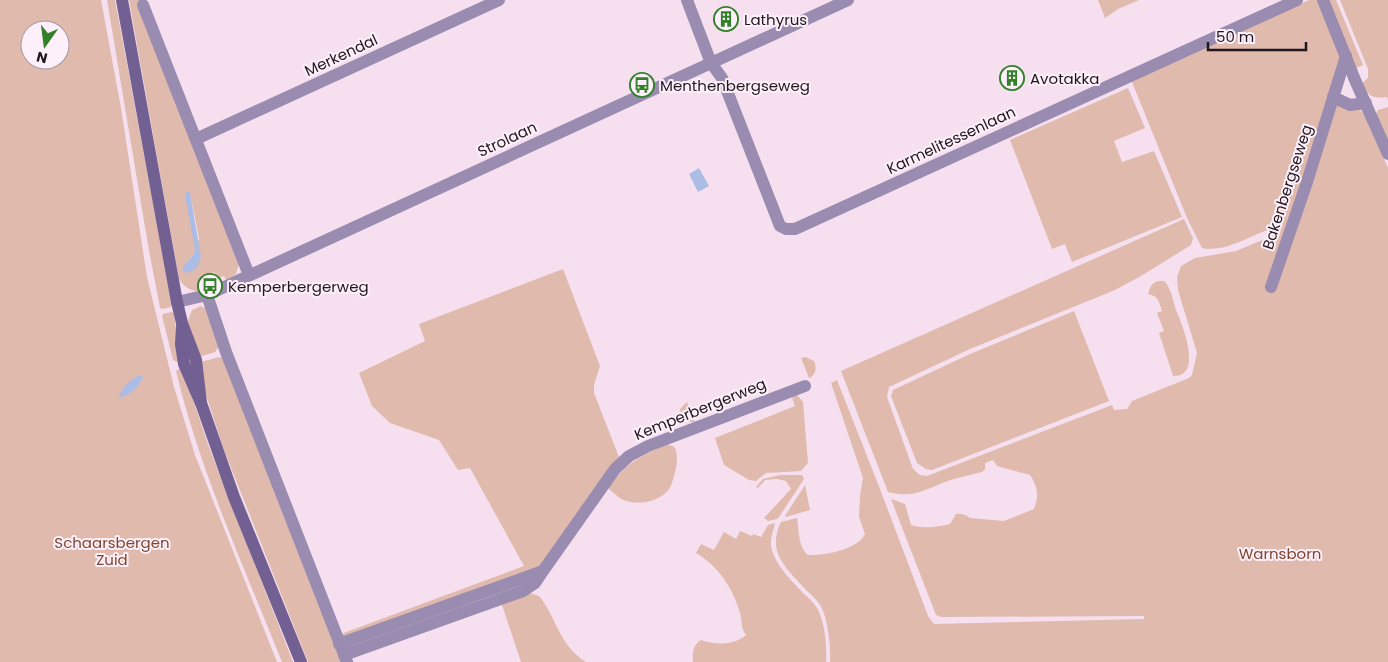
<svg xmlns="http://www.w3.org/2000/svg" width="1388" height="662" viewBox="0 0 1388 662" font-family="Poppins,sans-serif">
	<rect width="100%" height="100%" fill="#f6e0f0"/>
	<g fill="#dfbaad" fill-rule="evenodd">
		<path d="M0,0h101l20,108 26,169 27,110 21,68 82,207h-277zM30,30h30v30h-30z"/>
		<path d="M107,0h8l57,304 -1,3 -9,2 -2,-1 -12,-63z"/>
		<path d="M129,0h13l97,264 -3,10 -10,6 -2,-4 -7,3 -3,-7 -10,5 3,7 -5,2 2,4c-11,3 -19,-2 -25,-11zM190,193l9,45 -7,33 -6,-8 8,-9 1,-5z"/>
		<path d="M1098,0h41l-21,9 -13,9z"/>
		<path d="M1309,0h9l24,56 -10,38 31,18 25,56v494h-558c1,-14 -2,-45 -10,-57 -3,-5 -8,-10 -13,-14 -20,-22 -41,-38 -26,-69l16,-4c2,11 1,29 11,37 16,1 51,-6 57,-21l-6,-17 1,-21 3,-18 -32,-95 6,-3 43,109 48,127 6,8 210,-5v-3l-203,1 -5,-2 -45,-116 14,5 6,21c10,4 28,2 39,-1l6,-10c5,-1 10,1 14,4l34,3 30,-12c5,-13 4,-22 -4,-34l-33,-9 -4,-6 -8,3v6l-3,3c-11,3 -23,5 -34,9 -23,8 -34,18 -60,11l-47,-121 343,-152 9,19 -2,7 -50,31 -26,14 -145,59 -81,38 -2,10 26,72 7,6 7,1 185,-71 2,5 13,-1 5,-8 57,-23 3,-3 5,-22 -19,-63 -1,-13 4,-11 14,-8 41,-7 36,-15 2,-8c-22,6 -47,25 -72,20l-15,-30 -55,-136 2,-3z"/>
		<path d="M1329,0h7l27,65 -7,3z"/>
		<path d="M1340,0h48v101l-1,-4c-15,2 -19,-1 -25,-14l6,-5v-9z"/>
		<path d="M1128,88l17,40 -31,13 8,21 32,-11 28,66 -110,45 -7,-18 -13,5 -42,-109z"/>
		<path d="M1388,107v35l-12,-28 2,-4z"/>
		<path d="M563,269l37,97 -6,19v8l25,64 -79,110 -191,69h-7l-1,-2 183,-68 -54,-98 -12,2 -19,-30 -49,-17 -18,-17 -13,-33 66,-32 -6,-17z"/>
		<path d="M1159,281h5c7,6 9,20 12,29 6,14 28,67 -3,66l-14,-43 5,-2 -7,-18 5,-2c-3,-10 -4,-15 -14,-17 2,-7 4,-12 11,-13z"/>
		<path d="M201,306l5,3 13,37 -4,6 -16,5 -12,-34 5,-13z"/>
		<path d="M1074,311l35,90 -177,69 -6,-1 -9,-6 -26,-67 2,-6 77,-36z"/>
		<path d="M172,312l2,1 6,48 -3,1 -4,-2 -11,-44 1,-2z"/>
		<path d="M220,357l3,2 118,303h-33l-84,-212 -19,-58 -5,-30z"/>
		<path d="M805,357l9,4c3,7 2,14 -5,17l-8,-20z"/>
		<path d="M182,367l28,83 83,212h-11c-38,-95 -82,-191 -106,-291z"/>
		<path d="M797,395l6,7 5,61 -7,8 -35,2 -10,8 -7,-1 -25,-15 -9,-27 80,-32 -3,-9z"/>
		<path d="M687,402l8,20h-7l-7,-5 -1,-8z"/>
		<path d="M666,445c3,0 6,0 8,2 7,7 0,35 -5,42 -10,14 -33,17 -48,10 -4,-3 -8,-7 -12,-10l-1,-2c21,-25 29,-30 58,-42z"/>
		<path d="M780,475h22l2,4 -25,38 -2,2 -9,2 -4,-3 27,-29 -5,-8 -9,-2 -12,1 -7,8 -2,-1 7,-8z"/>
		<path d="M805,485l5,25 -24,7 -1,-1z"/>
		<path d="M775,523c-1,7 -5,14 -4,23 3,18 21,35 33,48 5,4 10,9 13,14 8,14 10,38 9,54h-133c-1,-9 0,-17 8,-22 14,5 32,6 45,-5 -5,-6 -4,-15 -6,-22 -7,-25 -22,-47 -44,-60l5,-9 13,6 10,-18 12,7 4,-8 12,5 1,-2 8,3 7,-12z"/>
		<path d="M530,593l9,3 4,5c15,23 18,45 43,61h-65l-20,-60z"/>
	</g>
	<g fill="#acbde5">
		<path d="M699,168l10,18 -11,6 -9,-18z"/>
		<path d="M187,190l3,3 11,64 -4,11 -9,5 -4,-1 -2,-2c3,-9 12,-12 13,-21l-10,-53z"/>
		<path d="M141,375l2,3c-5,8 -14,20 -24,19 2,-9 13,-20 22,-22z"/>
	</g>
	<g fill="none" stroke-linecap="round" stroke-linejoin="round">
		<g stroke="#998cb0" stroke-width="12">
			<path d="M687,0l24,63 11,15 58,148 6,3h9l502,-229"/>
			<path d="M1323,0l32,80 33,74"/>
			<path d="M143,5l106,270"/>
			<path d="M1333,97l17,8 16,-2"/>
			<path d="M196,139l303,-139"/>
			<path d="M1271,287l36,-105 39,-126"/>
			<path d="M207,295l19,57 121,310"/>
			<path d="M177,302l30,-7 641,-295"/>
			<path d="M339,644l204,-73 72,-102 14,-13 19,-10 157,-60"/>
			<path d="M344,655l179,-64 12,-8 8,-12"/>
		</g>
		<g stroke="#736093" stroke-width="12">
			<path d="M122,0l55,302 5,21 14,37 5,43"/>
			<path d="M182,327l-1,17 3,20 17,39 33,94 67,165"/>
		</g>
	</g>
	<defs>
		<symbol id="building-ring" viewBox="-11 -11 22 22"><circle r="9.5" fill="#fef0fa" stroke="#33802a" stroke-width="1.5"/><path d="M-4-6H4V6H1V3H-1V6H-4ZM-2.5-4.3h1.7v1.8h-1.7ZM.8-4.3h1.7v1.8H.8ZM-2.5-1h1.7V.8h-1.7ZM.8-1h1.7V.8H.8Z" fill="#33802a"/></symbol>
		<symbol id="bus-ring" viewBox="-11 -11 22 22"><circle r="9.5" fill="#fef0fa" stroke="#33802a" stroke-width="1.5"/><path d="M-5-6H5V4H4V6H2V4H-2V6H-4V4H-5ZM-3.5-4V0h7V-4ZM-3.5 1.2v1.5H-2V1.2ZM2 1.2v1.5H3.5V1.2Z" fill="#33802a"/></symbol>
	</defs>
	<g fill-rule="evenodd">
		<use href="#building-ring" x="712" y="5" width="28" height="28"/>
		<use href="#building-ring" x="998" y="64" width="28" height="28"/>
		<use href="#bus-ring" x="628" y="71" width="28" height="28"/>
		<use href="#bus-ring" x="196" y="272" width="28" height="28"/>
	</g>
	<g text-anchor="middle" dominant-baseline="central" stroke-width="4" stroke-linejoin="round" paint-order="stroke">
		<g font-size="15" fill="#1f171d" stroke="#fef0fa" text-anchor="start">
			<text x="744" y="19">Lathyrus</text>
			<text x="1030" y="78">Avotakka</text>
			<text x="660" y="85">Menthenbergseweg</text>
			<text x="228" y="286">Kemperbergerweg</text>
		</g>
		<g font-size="15" fill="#1f171d" stroke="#fef0fa">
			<text transform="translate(341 55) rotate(-25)">Merkendal</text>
			<text transform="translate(507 139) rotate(-25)">Strolaan</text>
			<text transform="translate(951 140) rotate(-25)">Karmelitessenlaan</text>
			<text transform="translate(1287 187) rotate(-72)">Bakenbergseweg</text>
			<text transform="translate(700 409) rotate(-22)">Kemperbergerweg</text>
		</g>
		<g font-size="15" fill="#81452e" stroke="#fef0fa">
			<text x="112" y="542">Schaarsbergen<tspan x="112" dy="17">Zuid</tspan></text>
			<text x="1280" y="553">Warnsborn</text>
		</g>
	</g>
	<g transform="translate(45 45) rotate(194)"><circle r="24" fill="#fef0fa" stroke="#a599a2"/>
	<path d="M0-4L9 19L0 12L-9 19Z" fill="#33802a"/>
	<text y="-8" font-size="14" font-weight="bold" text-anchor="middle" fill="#1f171d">N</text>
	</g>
	<path d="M1208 42v8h98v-8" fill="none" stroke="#1f171d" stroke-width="2.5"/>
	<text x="1216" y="42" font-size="15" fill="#1f171d" stroke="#fef0fa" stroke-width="4" paint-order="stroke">50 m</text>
</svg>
